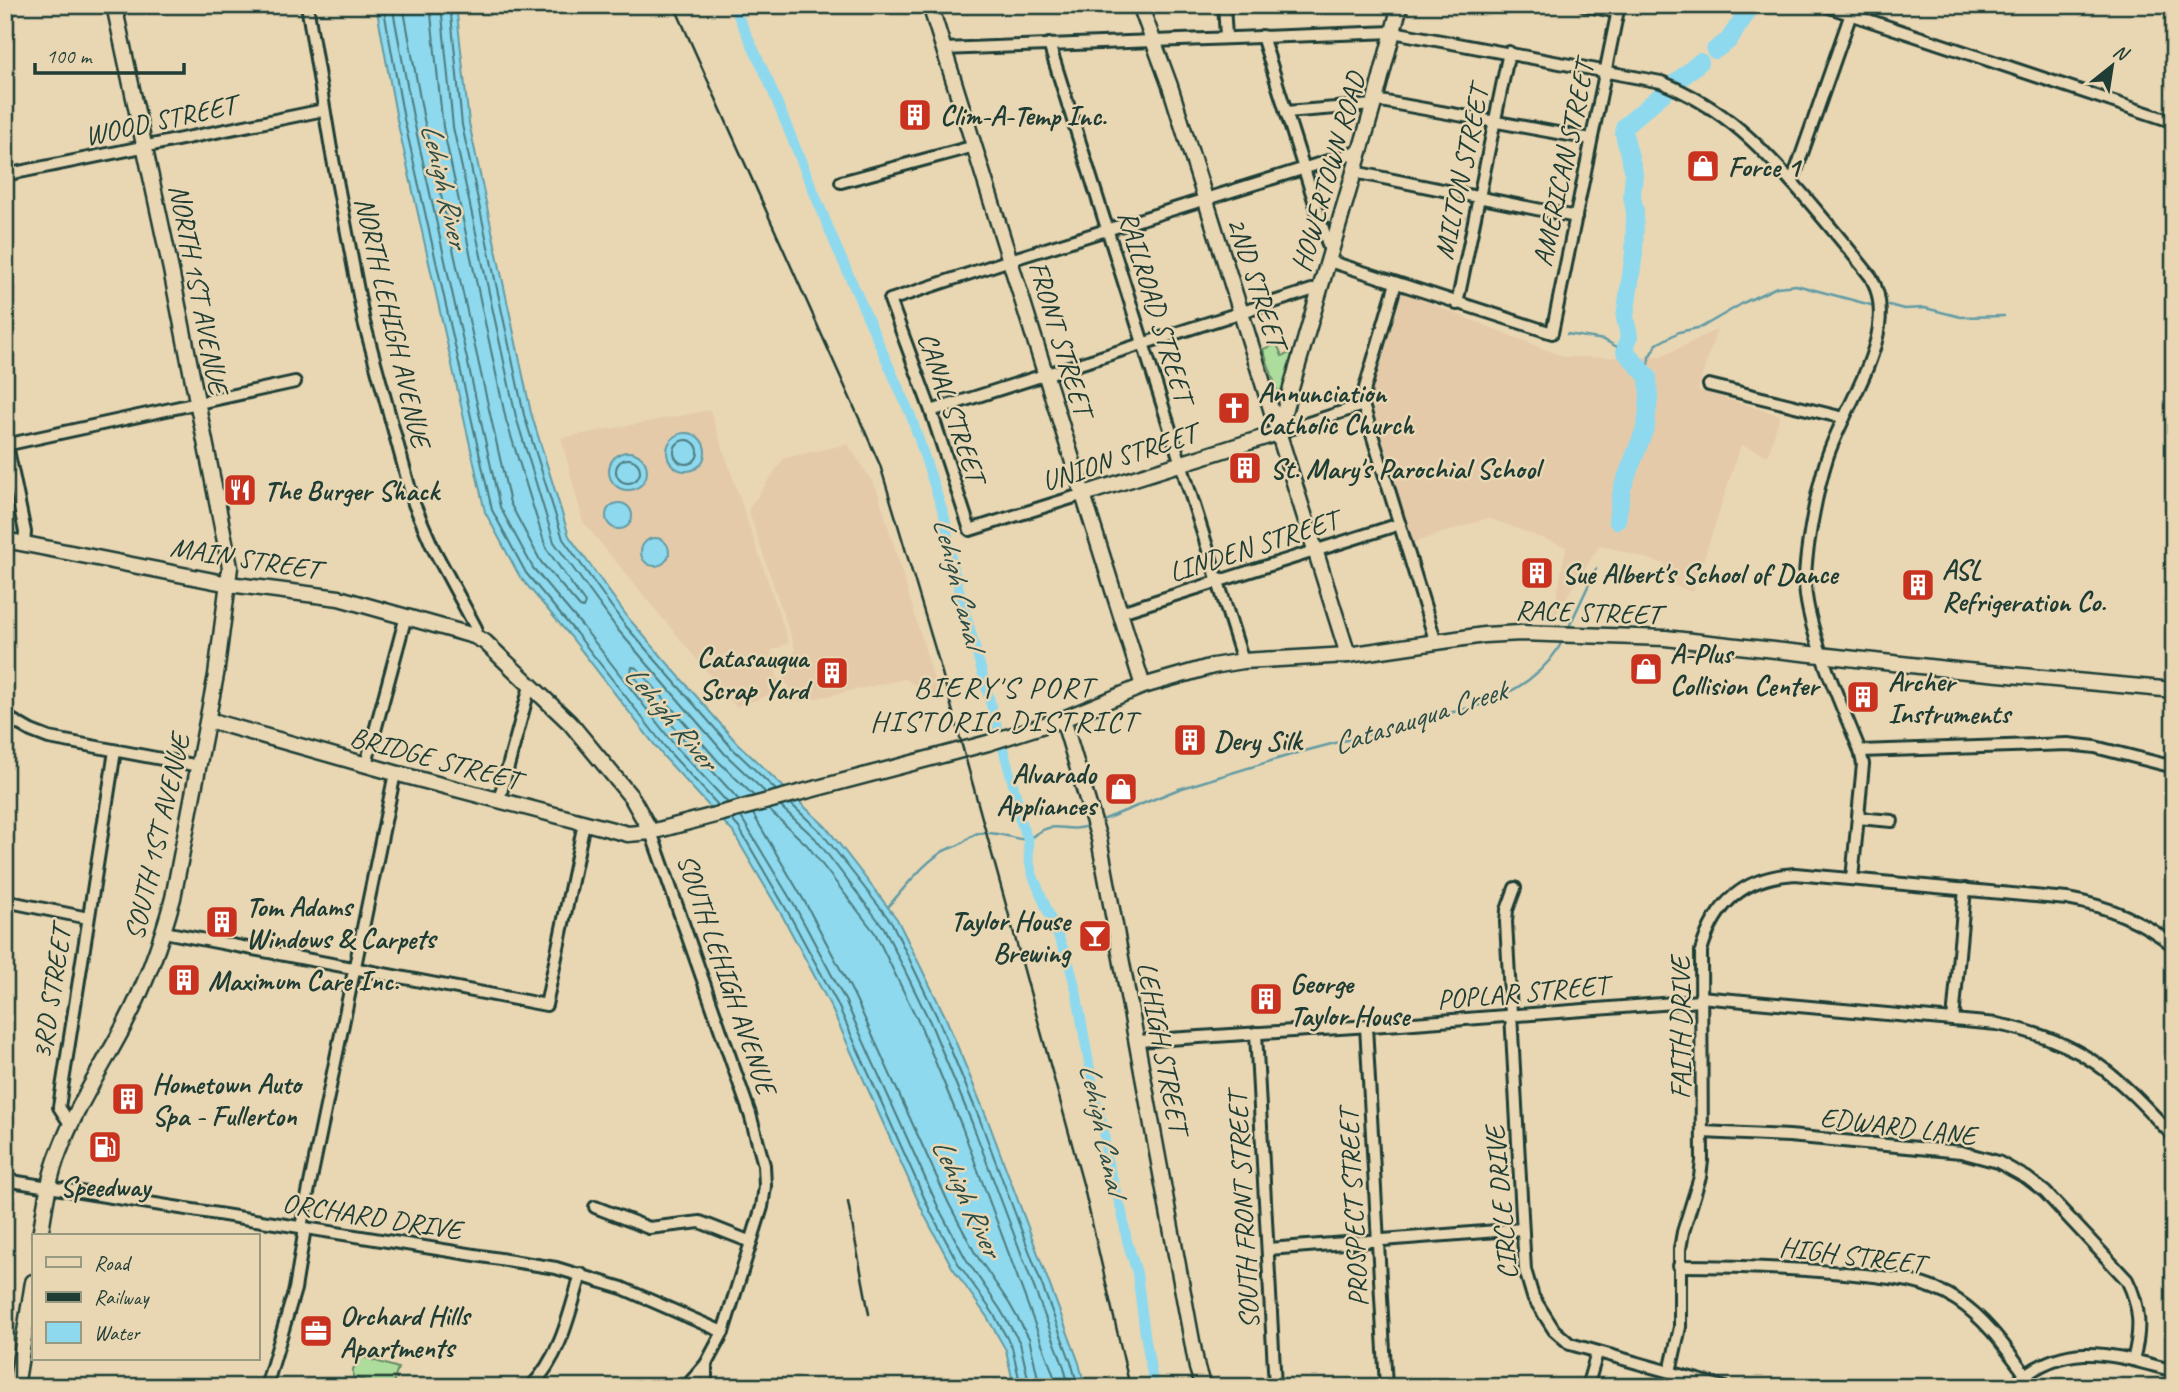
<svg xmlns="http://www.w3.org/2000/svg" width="2179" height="1392" viewBox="0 0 2179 1392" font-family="Caveat,sans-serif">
	<rect width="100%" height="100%" fill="#e9d7b4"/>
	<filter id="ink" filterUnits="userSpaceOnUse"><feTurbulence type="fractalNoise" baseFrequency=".0143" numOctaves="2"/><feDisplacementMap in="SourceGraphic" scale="14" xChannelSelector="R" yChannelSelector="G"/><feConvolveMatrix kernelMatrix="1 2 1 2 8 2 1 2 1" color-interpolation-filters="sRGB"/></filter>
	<g filter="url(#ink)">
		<g fill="#e5caaa">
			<path d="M1402,292l163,65h96l56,-28 -19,61 82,25 -12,41 -27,-11 -48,147 -31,-10 3,-18 -65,-19 -48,75 14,-73 -78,-29 -75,25 -43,-144z"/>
			<path d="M710,410l79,233 -18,8 10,40 -45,16 -153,-185 -22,-84z"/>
			<path d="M848,444l29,45 64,213 -36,-23 -106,23 -16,-23 12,-30 -47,-139 36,-52z"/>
		</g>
		<g fill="#addd9c" stroke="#668d68" stroke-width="2">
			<path d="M1277,344l5,12 12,-4 -13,40 -3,1 -15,-44z"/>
			<path d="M360,1356l38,12 -6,19h-9l-30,-10v-7z"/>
		</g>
		<g fill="#8ed9ee" stroke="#629ba4" stroke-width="2">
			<path d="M376,5h80l13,118 62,290 38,123 60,83 108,124 89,84 71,92 48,97 42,102 92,245 6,24h-71l-8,-37 -19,-33 -35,-50 -27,-51 -94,-209 -48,-90 -50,-85 -69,-75 -93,-120 -51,-60 -35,-65 -88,-392z"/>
			<circle cx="686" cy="452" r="19"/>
			<circle cx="628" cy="471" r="19"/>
			<circle cx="619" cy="516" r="13"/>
			<circle cx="655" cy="552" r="14"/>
		</g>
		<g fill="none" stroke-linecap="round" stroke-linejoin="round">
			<g stroke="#4b7b7e" stroke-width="2">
				<path d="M383,5l21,114 88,391 34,63 50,60 93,119 49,53"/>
				<path d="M392,5l21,112 87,390 33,61 50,59 93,120 52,56"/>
				<path d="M403,5l20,110 87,388 31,59 39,45 3,1 2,-5 -39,-55 -40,-128 -63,-293 -13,-122"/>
				<path d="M441,5l12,122 63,290 38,125 64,88 107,124 41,39"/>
				<path d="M450,5l12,120 62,290 39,124 61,85 108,124 44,42"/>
				<circle cx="686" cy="452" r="12"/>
				<circle cx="628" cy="471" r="12"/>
				<path d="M739,800l-55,-60 -53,-68 1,-5 5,1 81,93 36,35"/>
				<path d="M791,804l30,28 71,91 46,96 42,101 92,245 6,22"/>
				<path d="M781,807l34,31 69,90 46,94 42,101 92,244 5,20"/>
				<path d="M769,810l38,35 68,88 46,94 41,100 96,260"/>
				<path d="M753,814l53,90 48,91 95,209 26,49 34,50 20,35 11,49"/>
				<path d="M741,817l56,93 48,90 94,209 27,50 34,50 20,34 10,44"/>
				<path d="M732,820l7,8 50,86 48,89 94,210 27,50 35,50 19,34 9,40"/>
			</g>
			<g stroke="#629ba4" stroke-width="2.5">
				<path d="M1889,305l15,4 21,-1 36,9 43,-1"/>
				<path d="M1567,334l37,6 21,11"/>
				<path d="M1648,377l1,-20 8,-13 22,-12 23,-5 43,-25 32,-15 19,-2 75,20"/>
				<path d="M1568,629l28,-60"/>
				<path d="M1100,821l79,-32 118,-36 183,-48c35,-13 67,-32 84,-67"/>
				<path d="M888,907c15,-18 34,-42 54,-55 6,-4 14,-5 20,-9 7,-4 10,-10 18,-10 18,-2 31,6 48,7 29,-25 33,-4 63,-15"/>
			</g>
			<path stroke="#8ed9ee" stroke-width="10" d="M733,5l35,75 68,166 75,170 34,102 7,46 65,235 -1,11 12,30 1,21 4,15 35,84 8,30 20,113 8,27 2,26 16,56 5,29 10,32 8,61 9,53"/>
			<g stroke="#8ed9ee" stroke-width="18">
				<path d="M1715,50l13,-9 24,-36"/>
				<path d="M1617,520l5,-31 24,-63 3,-28 -1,-21 -23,-26 4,-15 -4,-18 9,-65 1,-41 -3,-16 2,-23 -10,-39 1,-8 75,-64"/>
			</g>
			<defs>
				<g id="street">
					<path d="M307,5l24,144 33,173 50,182 19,44 43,80 -2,8"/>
					<path d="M1224,5l2,32"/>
					<path d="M1584,5l33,7"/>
					<path d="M1826,6l348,116"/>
					<path d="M1262,36l69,218"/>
					<path d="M1049,44l194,617"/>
					<path d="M943,49l450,-17 268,50c64,26 101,65 145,116 22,26 44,52 65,79 31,55 -27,128 -44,181 -10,31 -21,88 -22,121 -1,47 37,126 55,172l3,13 -11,115"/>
					<path d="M1375,100l216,39"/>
					<path d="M1286,112l87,-7"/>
					<path d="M1354,172l222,45"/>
					<path d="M5,175l319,-65"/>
					<path d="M841,182l134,-36"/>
					<path d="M1792,182l62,-177"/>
					<path d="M1329,261l223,72 67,-328"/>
					<path d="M1396,283l-31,105 -2,17 73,238"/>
					<path d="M1457,304l52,-252"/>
					<path d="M1709,385l135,33"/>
					<path d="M931,411l390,-124"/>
					<path d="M1278,433l85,-28"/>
					<path d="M6,440l19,92 -1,12"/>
					<path d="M5,445l290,-63"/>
					<path d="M1084,494l-114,36 -39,-119 -41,-111 120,-40 350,-109"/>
					<path d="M1121,612l279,-88"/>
					<path d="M5,716l26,15 18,7 150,28"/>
					<path d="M1860,751l208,-7 27,3 79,20"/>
					<path d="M366,764l40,-148"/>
					<path d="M499,800l31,-114"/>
					<path d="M1858,818l34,3"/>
					<path d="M651,832l99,282 14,51 1,21 -3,21 -39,125 -17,32v23"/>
					<path d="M1515,888l-8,22 -1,12 19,348 8,27 21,33 16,14 153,43"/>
					<path d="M5,901l83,17"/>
					<path d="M164,932l382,73 38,-182"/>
					<path d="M1700,997l297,27c87,17 119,51 177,113"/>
					<path d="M1953,1020l12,-131"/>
					<path d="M1366,1026l20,361"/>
					<path d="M1256,1033l19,354"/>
					<path d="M1138,1041l263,-17 299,-23"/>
					<path d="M70,1124l-11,-17 56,-356"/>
					<path d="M1702,1132l87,4 172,16 37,10 29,16 18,14 82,88c14,28 14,51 6,80"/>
					<path d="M5,1180l551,88 66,20 101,44"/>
					<path d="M595,1207l54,21 51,-6 51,20"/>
					<path d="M301,1227l94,-454"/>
					<path d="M1269,1249l253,-20"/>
					<path d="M1679,1266c55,0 110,2 165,7 39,4 79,5 113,27 29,19 48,47 68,74"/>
					<path d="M1670,1372l10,-45v-78l3,-17 17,-55 2,-16 -1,-210c14,-49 44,-74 94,-77l272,25c41,7 75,21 107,47"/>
					<path d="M266,1387l29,-98 10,-61"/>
					<path d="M531,1387c30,-32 38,-72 50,-113"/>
					<path d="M686,1387l20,-23"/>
					<path d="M1587,1387l10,-34"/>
					<path d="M2011,1387c54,-50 100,-33 163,-16"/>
				</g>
				<g id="secondary">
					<path d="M930,5l213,681"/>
					<path d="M1140,5l30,81 178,569"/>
					<path d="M1084,494l194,-61 97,-333 25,-95"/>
					<path d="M5,540l224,44 110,14 135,38 11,6 85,81 62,75 19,34"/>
					<path d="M1063,719l36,120 98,529 6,19"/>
					<path d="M208,720l187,53 233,61 23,-2 337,-89 75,-24 80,-33 70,-20 30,-5 105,-6 136,-20 37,-2 144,5 291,32 218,20"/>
					<path d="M40,1236c5,-28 8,-57 19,-84 17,-45 44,-86 66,-128 21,-40 36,-82 48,-126l43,-223 14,-108 -59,-297 -57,-265"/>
					<path d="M16,1387l17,-105"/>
				</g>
			</defs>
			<use href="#street" stroke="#1f3d34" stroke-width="16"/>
			<use href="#secondary" stroke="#1f3d34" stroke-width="19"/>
			<use href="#street" stroke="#e9d7b4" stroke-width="10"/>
			<use href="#secondary" stroke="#e9d7b4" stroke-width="14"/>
			<g stroke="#1f3d34" stroke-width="2.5">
				<path d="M674,5l206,460 59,197 144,522 47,203"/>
				<path d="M848,1202l21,112"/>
			</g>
		</g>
	</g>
	<defs>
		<symbol id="building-square" viewBox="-11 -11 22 22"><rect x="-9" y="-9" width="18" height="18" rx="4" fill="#c8321e" stroke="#e9d7b4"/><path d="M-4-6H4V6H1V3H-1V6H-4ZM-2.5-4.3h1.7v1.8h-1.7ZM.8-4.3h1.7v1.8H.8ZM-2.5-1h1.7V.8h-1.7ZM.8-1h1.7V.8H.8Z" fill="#fff"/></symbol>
		<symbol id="shop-square" viewBox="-11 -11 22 22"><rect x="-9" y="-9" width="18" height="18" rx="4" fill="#c8321e" stroke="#e9d7b4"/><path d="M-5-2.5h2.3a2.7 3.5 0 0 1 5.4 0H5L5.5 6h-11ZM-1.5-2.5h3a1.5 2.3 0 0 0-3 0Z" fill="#fff"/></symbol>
		<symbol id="church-square" viewBox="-11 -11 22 22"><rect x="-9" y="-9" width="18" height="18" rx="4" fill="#c8321e" stroke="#e9d7b4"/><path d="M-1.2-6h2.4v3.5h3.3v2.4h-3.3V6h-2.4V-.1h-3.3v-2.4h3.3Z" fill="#fff"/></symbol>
		<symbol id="restaurant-square" viewBox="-11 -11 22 22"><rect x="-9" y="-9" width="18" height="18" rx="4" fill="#c8321e" stroke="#e9d7b4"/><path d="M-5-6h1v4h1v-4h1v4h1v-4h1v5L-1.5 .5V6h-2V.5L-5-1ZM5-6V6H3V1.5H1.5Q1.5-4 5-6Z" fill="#fff"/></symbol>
		<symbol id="bar-square" viewBox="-11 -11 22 22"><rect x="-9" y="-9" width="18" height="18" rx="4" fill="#c8321e" stroke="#e9d7b4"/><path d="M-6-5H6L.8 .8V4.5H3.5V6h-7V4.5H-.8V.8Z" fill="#fff"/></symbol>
		<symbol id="fuel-square" viewBox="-11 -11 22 22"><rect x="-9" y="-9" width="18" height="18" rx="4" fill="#c8321e" stroke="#e9d7b4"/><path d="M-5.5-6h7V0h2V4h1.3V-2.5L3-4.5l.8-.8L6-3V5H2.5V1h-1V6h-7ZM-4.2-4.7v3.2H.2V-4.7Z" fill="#fff"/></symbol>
		<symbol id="office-square" viewBox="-11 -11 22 22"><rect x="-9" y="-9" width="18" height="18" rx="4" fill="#c8321e" stroke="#e9d7b4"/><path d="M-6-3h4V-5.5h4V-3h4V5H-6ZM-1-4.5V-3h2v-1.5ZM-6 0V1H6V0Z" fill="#fff"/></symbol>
	</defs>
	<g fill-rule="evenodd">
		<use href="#building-square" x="896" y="96" width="38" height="38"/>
		<use href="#shop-square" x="1684" y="147" width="38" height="38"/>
		<use href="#church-square" x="1215" y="389" width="38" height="38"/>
		<use href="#building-square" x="1226" y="449" width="38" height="38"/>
		<use href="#restaurant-square" x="221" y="471" width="38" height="38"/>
		<use href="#building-square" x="1518" y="554" width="38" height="38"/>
		<use href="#building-square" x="1899" y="566" width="38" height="38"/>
		<use href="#shop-square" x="1627" y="650" width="38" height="38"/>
		<use href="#building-square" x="813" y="654" width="38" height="38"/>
		<use href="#building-square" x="1844" y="678" width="38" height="38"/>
		<use href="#building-square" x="1171" y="721" width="38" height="38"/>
		<use href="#shop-square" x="1102" y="770" width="38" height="38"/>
		<use href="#building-square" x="203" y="903" width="38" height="38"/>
		<use href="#bar-square" x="1076" y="917" width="38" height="38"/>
		<use href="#building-square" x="165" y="961" width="38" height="38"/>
		<use href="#building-square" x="1247" y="980" width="38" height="38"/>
		<use href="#building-square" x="109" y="1080" width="38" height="38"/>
		<use href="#fuel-square" x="86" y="1128" width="38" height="38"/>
		<use href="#office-square" x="297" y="1312" width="38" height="38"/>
	</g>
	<g text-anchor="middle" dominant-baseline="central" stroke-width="5" stroke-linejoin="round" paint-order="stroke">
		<g font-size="28" font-weight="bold" fill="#1f3d34" stroke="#e9d7b4" text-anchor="start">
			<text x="940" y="115">Clim-A-Temp Inc.</text>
			<text x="1728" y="166">Force 1</text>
			<text x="1258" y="392">Annunciation<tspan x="1258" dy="32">Catholic Church</tspan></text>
			<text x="1270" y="468">St. Mary's Parochial School</text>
			<text x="264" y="490">The Burger Shack</text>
			<text x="1942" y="569">ASL<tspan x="1942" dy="32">Refrigeration Co.</tspan></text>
			<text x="1562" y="573">Sue Albert's School of Dance</text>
			<text x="1670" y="653">A-Plus<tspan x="1670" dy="32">Collision Center</tspan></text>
			<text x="808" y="657" text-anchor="end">Catasauqua<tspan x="808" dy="32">Scrap Yard</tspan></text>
			<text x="1888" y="681">Archer<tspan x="1888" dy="32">Instruments</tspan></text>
			<text x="1214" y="740">Dery Silk</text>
			<text x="1096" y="773" text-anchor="end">Alvarado<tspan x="1096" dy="32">Appliances</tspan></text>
			<text x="246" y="906">Tom Adams<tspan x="246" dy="32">Windows &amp; Carpets</tspan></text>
			<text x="1070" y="920" text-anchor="end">Taylor House<tspan x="1070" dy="32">Brewing</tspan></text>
			<text x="208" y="980">Maximum Care Inc.</text>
			<text x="1290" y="983">George<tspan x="1290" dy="32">Taylor House</tspan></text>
			<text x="152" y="1083">Hometown Auto<tspan x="152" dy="32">Spa - Fullerton</tspan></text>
			<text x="105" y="1186" text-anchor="middle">Speedway</text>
			<text x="340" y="1315">Orchard Hills<tspan x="340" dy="32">Apartments</tspan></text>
		</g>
		<g font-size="28" fill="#1f3d34" stroke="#e9d7b4">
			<text transform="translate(160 120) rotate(-12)">WOOD STREET</text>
			<text transform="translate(1563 164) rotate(-78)">AMERICAN STREET</text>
			<text transform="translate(1328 172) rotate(-74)">HOWERTOWN ROAD</text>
			<text transform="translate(1461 173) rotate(-78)">MILTON STREET</text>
			<text transform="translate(1257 282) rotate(72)">2ND STREET</text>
			<text transform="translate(199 289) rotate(79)">NORTH 1ST AVENUE</text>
			<text transform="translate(1156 306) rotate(73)">RAILROAD STREET</text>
			<text transform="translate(393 322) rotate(77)">NORTH LEHIGH AVENUE</text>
			<text transform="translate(1061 338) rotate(73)">FRONT STREET</text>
			<text transform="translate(952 407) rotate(71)">CANAL STREET</text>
			<text transform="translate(1119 457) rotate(-18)">UNION STREET</text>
			<text transform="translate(1253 546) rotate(-18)">LINDEN STREET</text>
			<text transform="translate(245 558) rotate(9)">MAIN STREET</text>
			<text transform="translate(1588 612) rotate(2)">RACE STREET</text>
			<text transform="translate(435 758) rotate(15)">BRIDGE STREET</text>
			<text transform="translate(157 837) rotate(-77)">SOUTH 1ST AVENUE</text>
			<text transform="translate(727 974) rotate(71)">SOUTH LEHIGH AVENUE</text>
			<text transform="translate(1522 992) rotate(-5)">POPLAR STREET</text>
			<text transform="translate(51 993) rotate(-81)">3RD STREET</text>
			<text transform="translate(1680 1028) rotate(-90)">FAITH DRIVE</text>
			<text transform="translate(1163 1047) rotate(79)">LEHIGH STREET</text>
			<text transform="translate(1898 1126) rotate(7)">EDWARD LANE</text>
			<text transform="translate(1501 1203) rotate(-95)">CIRCLE DRIVE</text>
			<text transform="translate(1353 1208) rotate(-93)">PROSPECT STREET</text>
			<text transform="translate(1243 1211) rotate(-93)">SOUTH FRONT STREET</text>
			<text transform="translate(372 1216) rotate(9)">ORCHARD DRIVE</text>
			<text transform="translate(1852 1255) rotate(7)">HIGH STREET</text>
		</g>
		<g font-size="30" font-style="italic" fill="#2a4d47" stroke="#e9d7b4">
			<text transform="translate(445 185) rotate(77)">Lehigh River</text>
			<text transform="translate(959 582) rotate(76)">Lehigh Canal</text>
			<text transform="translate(671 717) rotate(50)">Lehigh River</text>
			<text transform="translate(1419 717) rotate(-18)">Catasauqua Creek</text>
			<text transform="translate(1103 1128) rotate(78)">Lehigh Canal</text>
			<text transform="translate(967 1197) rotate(65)">Lehigh River</text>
		</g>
		<g font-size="30" letter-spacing="2" fill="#1f3d34" stroke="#e9d7b4">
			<text x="1004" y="687">BIERY'S PORT<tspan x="1004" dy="34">HISTORIC DISTRICT</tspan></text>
		</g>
	</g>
	<rect width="2179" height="1392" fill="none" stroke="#e9d7b4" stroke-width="28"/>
	<rect x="14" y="14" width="2151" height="1364" fill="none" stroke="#1f3d34" stroke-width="2.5" filter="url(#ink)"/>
	<rect x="32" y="1234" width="228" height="126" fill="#e9d7b4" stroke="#989981" stroke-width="2"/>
	<rect x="46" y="1257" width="35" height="10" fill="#e9d7b4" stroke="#989981" stroke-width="2"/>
	<text x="94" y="1270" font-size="21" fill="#1f3d34">Road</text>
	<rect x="46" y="1292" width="35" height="10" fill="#1f3d34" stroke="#989981" stroke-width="2"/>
	<text x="94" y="1304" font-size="21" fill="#1f3d34">Railway</text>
	<rect x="46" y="1322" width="35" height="21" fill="#8ed9ee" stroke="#989981" stroke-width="2"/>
	<text x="94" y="1340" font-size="21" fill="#1f3d34">Water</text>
	<g transform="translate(2112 66) rotate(30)" stroke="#e9d7b4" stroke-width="5" paint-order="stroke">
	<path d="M0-5L12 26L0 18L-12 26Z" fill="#1f3d34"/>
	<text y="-10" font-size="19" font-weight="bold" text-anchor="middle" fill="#1f3d34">N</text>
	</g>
	<path d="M35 63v10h149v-10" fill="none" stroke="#1f3d34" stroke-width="3.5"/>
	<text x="46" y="63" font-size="21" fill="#1f3d34" stroke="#e9d7b4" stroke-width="5" paint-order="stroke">100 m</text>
</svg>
